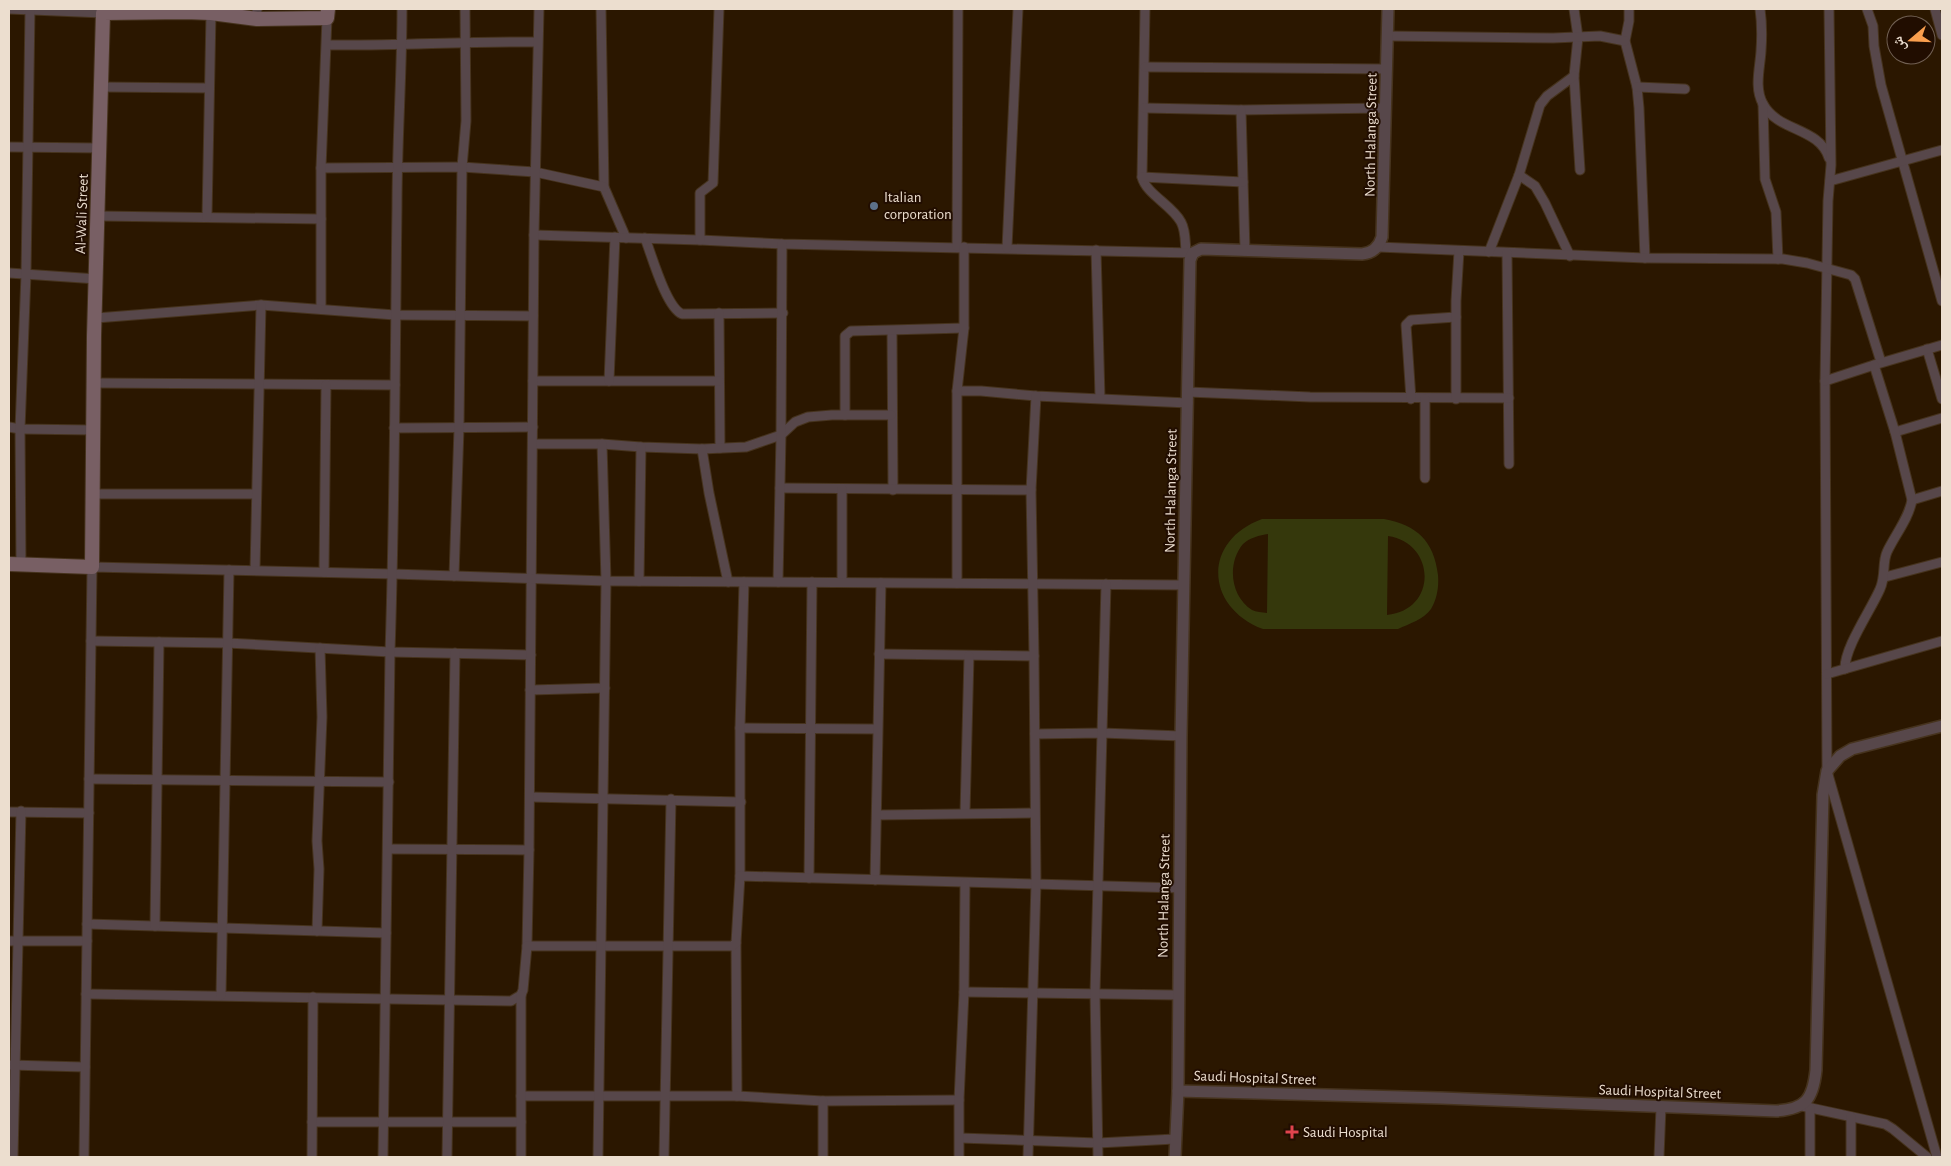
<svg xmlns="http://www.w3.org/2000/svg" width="1951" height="1166" viewBox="0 0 1951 1166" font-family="'Alegreya Sans','Noto Naskh Arabic',sans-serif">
	<rect width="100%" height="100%" fill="#2b1700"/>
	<path fill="#35380c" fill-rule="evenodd" d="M1262,519h122c33,6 50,22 54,56 1,12 -1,24 -7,34 -7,10 -22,15 -33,20h-135c-58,-22 -61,-88 -1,-110zM1268,534l-1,79c-5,-1 -11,-1 -15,-3 -22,-14 -25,-47 -9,-66 6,-6 17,-9 25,-10zM1388,536c48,7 50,74 -1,79z"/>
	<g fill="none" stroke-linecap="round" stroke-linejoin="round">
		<defs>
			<g id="minor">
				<path d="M9,9l94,4"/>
				<path d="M601,9l3,178 22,51"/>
				<path d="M1145,9l-3,168c4,17 30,28 39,45 5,9 4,20 5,30"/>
				<path d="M1574,9l4,28 -4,39 6,94"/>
				<path d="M1629,9v12l-4,20 12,46 2,21 6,150"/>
				<path d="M1760,9c2,14 2,28 1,42 -1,17 -7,37 2,53 15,28 56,23 66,54"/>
				<path d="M1829,9l2,156 -3,36 -3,180 2,390 110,386"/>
				<path d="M1867,9l6,17 1,20 7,39 61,216"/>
				<path d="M1935,9l7,26"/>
				<path d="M257,19v-10"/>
				<path d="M1387,36l166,2 47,-2 25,5"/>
				<path d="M327,45c70,1 140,-4 210,-3"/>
				<path d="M1145,67l242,2"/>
				<path d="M101,87l108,1"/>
				<path d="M1637,87l48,2"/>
				<path d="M1763,104l2,75 11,33 2,47"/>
				<path d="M1144,108l97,2 145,-2"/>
				<path d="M1241,110l4,141"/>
				<path d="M9,147l91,1"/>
				<path d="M321,168l141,-1 73,5 69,15"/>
				<path d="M1519,175l16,11 10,17 25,53"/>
				<path d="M1142,177l101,5"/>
				<path d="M1830,181l112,-31"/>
				<path d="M98,216l223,3"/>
				<path d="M207,217l4,-204"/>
				<path d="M534,235l166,5 82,4 411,9"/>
				<path d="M645,238c7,18 21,69 37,76l101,-1"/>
				<path d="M700,240v-47l13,-10 6,-174"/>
				<path d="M957,246l1,-237"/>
				<path d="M1378,247l267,11 138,1 24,4 44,12 4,4 26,83"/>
				<path d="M1007,248l11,-239"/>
				<path d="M1096,250l4,148"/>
				<path d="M1489,252l30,-77 21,-70 7,-9 27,-20"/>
				<path d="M1507,253l2,211"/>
				<path d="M9,273l88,6"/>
				<path d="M321,308v-140l6,-150"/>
				<path d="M719,313l1,135"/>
				<path d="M96,318l165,-13 134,10 138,1"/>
				<path d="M892,331l1,159"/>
				<path d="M1927,349l15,50"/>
				<path d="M533,381h186"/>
				<path d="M609,381l6,-144"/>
				<path d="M1825,381l49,-16 68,-20"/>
				<path d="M94,383l301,2"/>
				<path d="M957,391h24l55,5 152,7"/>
				<path d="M1188,392l122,5 199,1"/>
				<path d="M1411,399l-5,-74 5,-5 45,-3"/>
				<path d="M1456,399v-98l3,-50"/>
				<path d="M845,415v-79l6,-5 113,-3"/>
				<path d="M9,427l11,2 73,1"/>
				<path d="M394,428l139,-1"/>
				<path d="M1895,432l47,-14"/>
				<path d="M533,444h69l39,3 61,2 44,-2 35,-12 14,-13 13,-5 24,-2h59"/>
				<path d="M702,449l7,44 19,89"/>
				<path d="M1425,478v-79"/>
				<path d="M780,488l251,2"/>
				<path d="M842,489v93"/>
				<path d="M93,494h163"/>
				<path d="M1912,500l30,-9"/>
				<path d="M21,564l-1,-135 6,-155 4,-265"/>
				<path d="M255,570l6,-265"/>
				<path d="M324,572l2,-187"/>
				<path d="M454,576l5,-148 3,-261 4,-46 -1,-112"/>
				<path d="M1885,577l57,-15"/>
				<path d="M639,581l2,-134"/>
				<path d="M778,582l3,-147 1,-191"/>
				<path d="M957,583v-192l7,-63v-81"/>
				<path d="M91,641l136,2 163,9 141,3"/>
				<path d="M879,654l155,2"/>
				<path d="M1845,669c-1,-21 26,-59 35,-80 6,-13 2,-26 7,-37 8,-17 22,-34 25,-52l-17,-68 -21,-67"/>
				<path d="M1827,674l115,-33"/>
				<path d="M530,690l75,-2"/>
				<path d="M740,728l137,1"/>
				<path d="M1035,734l67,-1 79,3"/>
				<path d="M89,779l300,3"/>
				<path d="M530,797l211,5"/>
				<path d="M9,812l80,1"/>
				<path d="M965,813l4,-157"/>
				<path d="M877,815l157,-2"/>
				<path d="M388,849l141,1"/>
				<path d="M740,876v-148l4,-146"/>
				<path d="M809,878l3,-296"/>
				<path d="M875,880l6,-297"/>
				<path d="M87,924l299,9"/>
				<path d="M155,926l4,-284"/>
				<path d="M317,931l2,-62 -2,-28 5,-124 -2,-69"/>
				<path d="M9,941h78"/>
				<path d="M736,943l1,153"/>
				<path d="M527,946l2,-96 5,-615 5,-226"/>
				<path d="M964,992l214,3"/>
				<path d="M86,994l425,7 10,-6 2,-5 4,-44h205l4,-3 4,-67 440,12"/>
				<path d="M221,995l8,-425"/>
				<path d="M9,1065l76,2"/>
				<path d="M521,1096h216l86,5 136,-1"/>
				<path d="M823,1101v56"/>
				<path d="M1802,1106l83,18 8,5 34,28"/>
				<path d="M1851,1117v40"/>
				<path d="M312,1122h209"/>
				<path d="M960,1138l138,5 77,-4"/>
				<path d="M13,1157l8,-346"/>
				<path d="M84,1157l8,-590 301,7 213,7 578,4"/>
				<path d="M312,1157l1,-160"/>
				<path d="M383,1157l7,-505c5,-148 5,-298 7,-446 0,-66 5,-132 5,-197"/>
				<path d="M447,1157l8,-504"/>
				<path d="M521,1157v-162"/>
				<path d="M598,1157l8,-576 -4,-137"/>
				<path d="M664,1157l7,-358"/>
				<path d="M959,1157v-57l5,-108 1,-109"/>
				<path d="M1028,1157l8,-274 -2,-227 -3,-166 5,-94"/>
				<path d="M1098,1157l-3,-163 11,-410"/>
				<path d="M1659,1157l2,-50"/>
				<path d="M1810,1157v-49"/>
			</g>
			<g id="tertiary">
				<path d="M1178,1091l263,7 335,13c30,-2 37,-12 40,-41l7,-275 4,-24 13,-15 12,-7 90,-23"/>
				<path d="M1175,1157l3,-66 3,-355 9,-476 3,-7 8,-4 161,5c11,-1 17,-7 20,-17l6,-228"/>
			</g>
			<path id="secondary" d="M9,564l83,3 2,-231 9,-323 83,-1 25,1 46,6 70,-1 1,-9"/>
		</defs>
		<use href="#minor" stroke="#46331d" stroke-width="11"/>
		<use href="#tertiary" stroke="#46331d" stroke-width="14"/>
		<use href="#secondary" stroke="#46331d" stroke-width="16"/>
		<use href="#minor" stroke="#57474a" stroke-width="9"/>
		<use href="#tertiary" stroke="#57474a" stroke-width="11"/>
		<use href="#secondary" stroke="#785f64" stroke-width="14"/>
	</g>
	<circle fill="#5c6f8a" stroke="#210d00" stroke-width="2" cx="874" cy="206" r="5"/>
	<path fill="#e0444e" stroke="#210d00" stroke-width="2" d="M1289.5 1124.5h5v5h5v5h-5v5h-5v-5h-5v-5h5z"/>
	<g text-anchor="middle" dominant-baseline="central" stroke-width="4" stroke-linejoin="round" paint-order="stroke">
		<g font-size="15" fill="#ecdecf" stroke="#210d00">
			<text transform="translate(1371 135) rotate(-89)">North Halanga Street</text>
			<text transform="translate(82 214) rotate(-88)">Al-Wali Street</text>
			<text transform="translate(1171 491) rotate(-89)">North Halanga Street</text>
			<text transform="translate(1164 896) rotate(-89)">North Halanga Street</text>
			<text transform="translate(1255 1078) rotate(2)">Saudi Hospital Street</text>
			<text transform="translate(1660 1092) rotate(2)">Saudi Hospital Street</text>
		</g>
		<g font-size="15" fill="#ecdecf" stroke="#210d00" text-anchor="start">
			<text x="884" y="197">Italian<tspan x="884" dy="17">corporation</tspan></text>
			<text x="1303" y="1132">Saudi Hospital</text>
		</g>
	</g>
	<rect width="1951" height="1166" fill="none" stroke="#ecdecf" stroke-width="20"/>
	<g transform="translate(1911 40) rotate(251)"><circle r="24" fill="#210d00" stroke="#726153"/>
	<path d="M0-4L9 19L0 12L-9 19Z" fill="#fa9f4e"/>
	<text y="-8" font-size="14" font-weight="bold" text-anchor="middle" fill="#ecdecf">ش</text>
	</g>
</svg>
